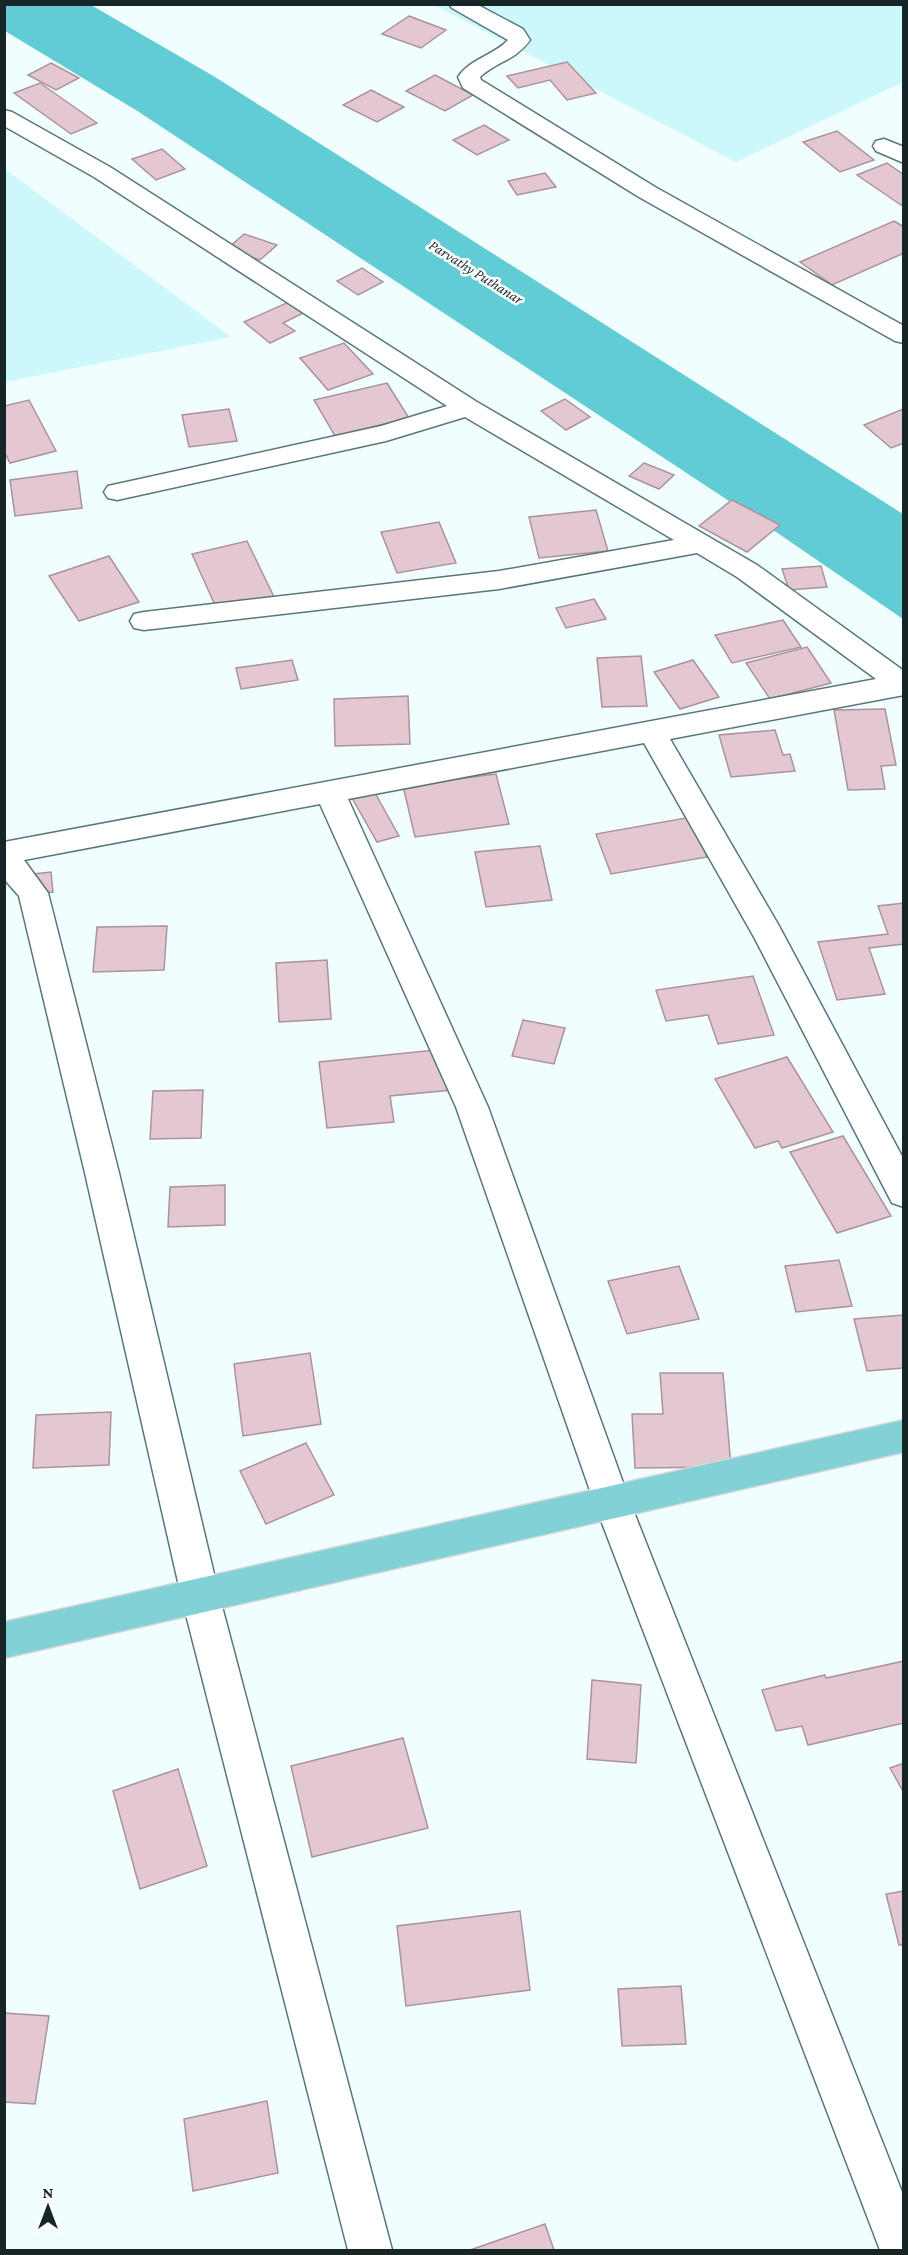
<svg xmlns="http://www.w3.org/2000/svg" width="908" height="2255" viewBox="0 0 908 2255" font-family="'Crimson Pro',serif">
	<rect width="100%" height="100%" fill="#f1feff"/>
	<g fill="#cdf8fb">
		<path d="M434,5h469v77l-167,80z"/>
		<path d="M5,169l226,168 -226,45z"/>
	</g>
	<path fill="#62ccd5" d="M4,5h87l124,72 688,437v105l-124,-85 -640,-422 -134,-81z"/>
	<g fill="#e3c7d1" stroke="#ac929c" stroke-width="1.5">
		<path d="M409,16l37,14 -25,18 -39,-14z"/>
		<path d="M567,62l29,31 -29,7 -17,-20 -32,8 -11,-12z"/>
		<path d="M51,63l28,15 -23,12 -28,-15z"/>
		<path d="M435,75l38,20 -28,16 -39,-20z"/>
		<path d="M40,83l57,40 -26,11 -57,-41z"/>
		<path d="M371,90l33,17 -27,15 -34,-17z"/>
		<path d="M484,125l25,15 -32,15 -24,-15z"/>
		<path d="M837,131l37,29 -34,12 -37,-30z"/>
		<path d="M162,149l23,20 -29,11 -24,-21z"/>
		<path d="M887,163l17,12v29l-3,1 -44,-30z"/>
		<path d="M545,173l11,14 -39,8 -9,-14z"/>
		<path d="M894,221l10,6v26l-72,32 -32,-23z"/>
		<path d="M244,234l33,11 -17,15 -33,-11z"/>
		<path d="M362,268l21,14 -25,13 -21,-14z"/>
		<path d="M291,301l14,11 -22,11 12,8 -25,12 -26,-21z"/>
		<path d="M344,343l29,31 -45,16 -28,-32z"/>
		<path d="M387,383l22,35 -74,18 -21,-36z"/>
		<path d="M565,399l25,18 -24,13 -25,-19z"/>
		<path d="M29,400l27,51 -46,12 -6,-12v-45z"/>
		<path d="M229,409l8,32 -48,6 -7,-32z"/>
		<path d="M903,409l1,34 -13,5 -27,-23z"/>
		<path d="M644,463l30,12 -15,14 -30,-13z"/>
		<path d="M77,471l5,37 -67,8 -5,-36z"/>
		<path d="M732,500l48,25 -33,27 -48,-26z"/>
		<path d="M596,510l12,41 -69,7 -10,-41z"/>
		<path d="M439,522l17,41 -59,10 -16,-41z"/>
		<path d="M247,541l28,58 -57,13 -26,-58z"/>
		<path d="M109,556l30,46 -60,19 -30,-45z"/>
		<path d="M821,566l6,21 -38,3 -7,-21z"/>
		<path d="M594,599l12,20 -40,9 -10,-20z"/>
		<path d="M783,620l18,27 -69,16 -17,-28z"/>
		<path d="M807,647l24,36 -61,16 -24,-36z"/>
		<path d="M641,656l6,50 -45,1 -5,-49z"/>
		<path d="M292,660l6,20 -57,9 -5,-21z"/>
		<path d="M693,660l26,37 -39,12 -26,-37z"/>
		<path d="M408,696l2,48 -75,2 -1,-47z"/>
		<path d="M885,709l11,56 -15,1 4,23 -37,1 -14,-80z"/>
		<path d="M775,730l8,25 7,-1 5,17 -64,6 -12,-42z"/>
		<path d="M496,774l13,50 -94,13 -12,-51z"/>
		<path d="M374,791l25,45 -22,6 -25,-44z"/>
		<path d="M691,817l16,40 -96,17 -15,-40z"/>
		<path d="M540,846l12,54 -66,7 -11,-55z"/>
		<path d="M51,872l2,20 -28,4 -1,-21z"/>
		<path d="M904,903v41l-35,4 16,46 -48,6 -19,-58 70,-8 -10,-28z"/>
		<path d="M167,926l-3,44 -71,2 4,-45z"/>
		<path d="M327,960l4,59 -52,3 -3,-59z"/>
		<path d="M753,976l21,59 -56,9 -10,-29 -42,6 -10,-31z"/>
		<path d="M523,1020l42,8 -11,36 -42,-8z"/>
		<path d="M445,1049l7,41 -62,6 4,26 -67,6 -8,-66z"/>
		<path d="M787,1057l46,75 -51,16 -4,-7 -23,7 -40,-69z"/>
		<path d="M203,1090l-2,48 -51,1 3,-48z"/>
		<path d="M843,1136l48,80 -54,17 -47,-81z"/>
		<path d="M225,1185v40l-57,2 2,-40z"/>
		<path d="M839,1260l13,46 -56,6 -11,-46z"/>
		<path d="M679,1266l20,53 -72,15 -19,-53z"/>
		<path d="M904,1315v53l-37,3 -13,-52z"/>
		<path d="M310,1353l11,71 -78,12 -9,-72z"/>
		<path d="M660,1373h63l8,94 -96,1 -3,-54h31z"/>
		<path d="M111,1412l-2,53 -76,3 3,-53z"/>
		<path d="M306,1443l28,52 -68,29 -26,-53z"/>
		<path d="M904,1661v62l-96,22 -6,-19 -26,5 -14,-41 63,-15 1,3z"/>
		<path d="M592,1680l49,5 -5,78 -49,-4z"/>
		<path d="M403,1738l25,90 -116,29 -21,-91z"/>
		<path d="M904,1763v30l-14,-25z"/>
		<path d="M178,1769l29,97 -67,23 -27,-98z"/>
		<path d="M904,1891v54h-5l-13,-51z"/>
		<path d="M520,1911l10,79 -124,16 -9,-80z"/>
		<path d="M681,1986l5,58 -64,2 -4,-57z"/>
		<path d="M4,2013l45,3 -14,88 -31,-2z"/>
		<path d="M267,2101l11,72 -85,18 -9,-72z"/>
		<path d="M545,2224l9,26h-84z"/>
	</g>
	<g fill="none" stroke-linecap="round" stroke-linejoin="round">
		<defs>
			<g id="minor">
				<path d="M449,4h27l47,25 7,11c-15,21 -33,21 -50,37l1,3 174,107 249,139v17l-9,-2 -256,-144 -176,-109 -5,-11c13,-19 35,-21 50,-37l-56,-32z"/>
				<path d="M4,110l8,2 98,55 367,235 280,163 147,106v24l-234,44 109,187 125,234v47l-12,-4 -138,-266 -110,-194 -296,56 140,308 142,395 274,695v53h-24l-286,-748 -138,-395 -136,-303 -296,56 24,33 71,280 100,422 173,655h-44l-167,-655 -96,-422 -66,-277 -15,-17v-37l872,-163 -139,-102 -40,-24 -198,36 -355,41 -10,-2 -4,-7 4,-7 10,-2 355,-41 175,-31 -209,-123 -79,24 -269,59 -9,-2 -4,-6 4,-6 273,-60 66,-20 -353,-229 -90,-51z"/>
				<path d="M884,139l20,8v16l-28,-12 -3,-5 3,-5z"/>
			</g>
			<path id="major" d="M904,1420v32l-900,206v-36z"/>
		</defs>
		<use href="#minor" stroke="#597779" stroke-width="3"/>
		<use href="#major" stroke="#d5d8d8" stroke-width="3"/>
		<use href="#minor" fill="#fff" fill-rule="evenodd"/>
		<use href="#major" fill="#81d1d7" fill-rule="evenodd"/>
	</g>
	<g text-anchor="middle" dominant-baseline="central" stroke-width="5" stroke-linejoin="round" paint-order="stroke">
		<g font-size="15" font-style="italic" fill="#1b2f30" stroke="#fff">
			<text transform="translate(476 272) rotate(32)">Parvathy Puthanar</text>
		</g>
	</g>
	<rect width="908" height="2255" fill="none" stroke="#182526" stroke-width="12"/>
	<g transform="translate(48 2207)" stroke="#ffffff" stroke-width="4.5" paint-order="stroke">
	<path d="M0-4.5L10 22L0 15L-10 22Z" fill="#182526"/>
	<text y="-9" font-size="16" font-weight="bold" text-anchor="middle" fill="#182526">N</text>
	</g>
</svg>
